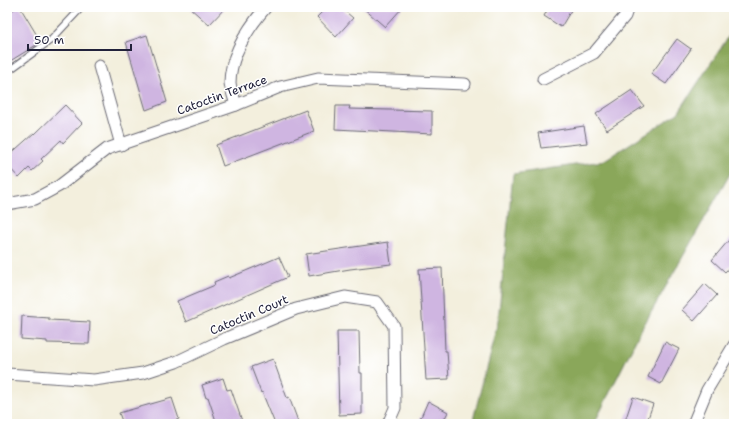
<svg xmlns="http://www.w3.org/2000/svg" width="741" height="431" viewBox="0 0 741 431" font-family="'Shantell Sans',sans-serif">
	<rect width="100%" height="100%" fill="#fff"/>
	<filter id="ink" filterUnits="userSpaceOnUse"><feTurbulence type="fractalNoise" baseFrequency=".025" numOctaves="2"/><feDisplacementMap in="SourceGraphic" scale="8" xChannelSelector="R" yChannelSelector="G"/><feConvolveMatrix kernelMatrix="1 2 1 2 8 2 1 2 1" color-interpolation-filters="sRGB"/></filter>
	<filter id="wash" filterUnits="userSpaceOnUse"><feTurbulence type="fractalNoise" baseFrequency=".012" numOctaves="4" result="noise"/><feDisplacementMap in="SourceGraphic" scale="16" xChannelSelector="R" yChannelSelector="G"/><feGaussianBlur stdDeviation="0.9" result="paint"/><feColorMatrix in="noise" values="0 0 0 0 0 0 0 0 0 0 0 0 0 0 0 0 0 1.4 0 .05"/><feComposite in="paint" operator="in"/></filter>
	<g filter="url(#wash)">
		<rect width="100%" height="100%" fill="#f3efdd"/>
		<path fill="#8aa75a" stroke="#56644a" d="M734,28v139l-93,163 -47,94h-122l26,-103 15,-147 90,-13 75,-48z"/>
		<g id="blocks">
			<g fill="#cfb5e1">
				<path d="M18,7h2l21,35 -34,21v-50z"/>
				<path d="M189,7h37l-17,18z"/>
				<path d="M327,7h13l13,11 -17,19 -19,-20z"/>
				<path d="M362,7h41l-18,20z"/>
				<path d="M549,7h24l-12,20 -17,-11z"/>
				<path d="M147,35l20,67 -21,8 -20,-68z"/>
				<path d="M677,39l14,10 -25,35 -15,-10z"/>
				<path d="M632,90l12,16 -37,24 -11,-16z"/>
				<path d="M65,105l17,18 -19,20 -2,-3 -20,19 2,2 -11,10 -3,-3 -10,10 -12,-13v-8l27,-24 1,1z"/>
				<path d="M336,106h14l-1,3 83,2v23l-97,-5z"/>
				<path d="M306,110l8,21 -91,35 -7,-21z"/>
				<path d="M584,126l3,17 -46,5 -3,-15z"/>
				<path d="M734,234v28l-9,10 -13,-12z"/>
				<path d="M388,242l3,22 -41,5 -41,7 -3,-22z"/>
				<path d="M279,257l9,20 -102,45 -9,-21 38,-16 -1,-3 14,-6 1,2z"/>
				<path d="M442,268l3,83h2l2,28 -23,1 -7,-111z"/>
				<path d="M705,284l12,11 -23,26 -12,-11z"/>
				<path d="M22,316l27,2v2l41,2 -1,22 -42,-1v-2l-26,-2z"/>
				<path d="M337,331h22l1,42h2v41l-23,1z"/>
				<path d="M665,342l14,7 -18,35 -13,-7z"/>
				<path d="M273,359l14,39 2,-1 10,27h-24l-13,-32 -1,1 -10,-26z"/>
				<path d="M223,378l4,12 4,-1 12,35h-26l-9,-27 -2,1 -4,-13z"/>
				<path d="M633,397l20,7 -7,20h-22z"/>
				<path d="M172,398l7,21 -13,5h-43l-4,-11z"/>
				<path d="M428,401l20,11 -6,12h-24z"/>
			</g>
		</g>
	</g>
	<g filter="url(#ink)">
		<use href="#blocks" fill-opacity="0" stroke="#6b6a74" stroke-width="1"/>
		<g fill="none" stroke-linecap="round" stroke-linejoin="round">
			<defs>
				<path id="service" d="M7,72l44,-32 31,-33"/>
				<g id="minor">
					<path d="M99,66l22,79"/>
					<path d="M543,79l51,-26 31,-37 3,-9"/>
					<path d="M236,105c-2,-7 -5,-15 -6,-22 0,-27 19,-56 36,-76"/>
					<path d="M7,204l28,-5 24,-13 48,-37 129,-44 44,-18 38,-9 147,6"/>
					<path d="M7,374l87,6 49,-7 33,-11 48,-23 72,-30 49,-12 32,5 17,24 1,82 -7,16"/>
					<path d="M693,424l14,-34 27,-45"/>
				</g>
			</defs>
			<use href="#service" stroke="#6b6a74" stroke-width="8"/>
			<use href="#minor" stroke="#6b6a74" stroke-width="13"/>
			<use href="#service" stroke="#fff" stroke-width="5.5"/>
			<use href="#minor" stroke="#fff" stroke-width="11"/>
		</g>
	</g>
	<g text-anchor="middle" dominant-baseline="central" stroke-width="3" stroke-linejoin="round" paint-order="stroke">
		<g font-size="12" fill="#22223b" stroke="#fff">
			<text transform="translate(222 95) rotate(-20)">Catoctin Terrace</text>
			<text transform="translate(249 315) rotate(-23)">Catoctin Court</text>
		</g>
	</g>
	<rect width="741" height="431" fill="none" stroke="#fff" stroke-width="24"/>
	<path d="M28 44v6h103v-6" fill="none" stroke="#22223b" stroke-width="2"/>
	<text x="34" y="44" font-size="12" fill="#22223b" stroke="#ffffff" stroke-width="3" paint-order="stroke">50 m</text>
</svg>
